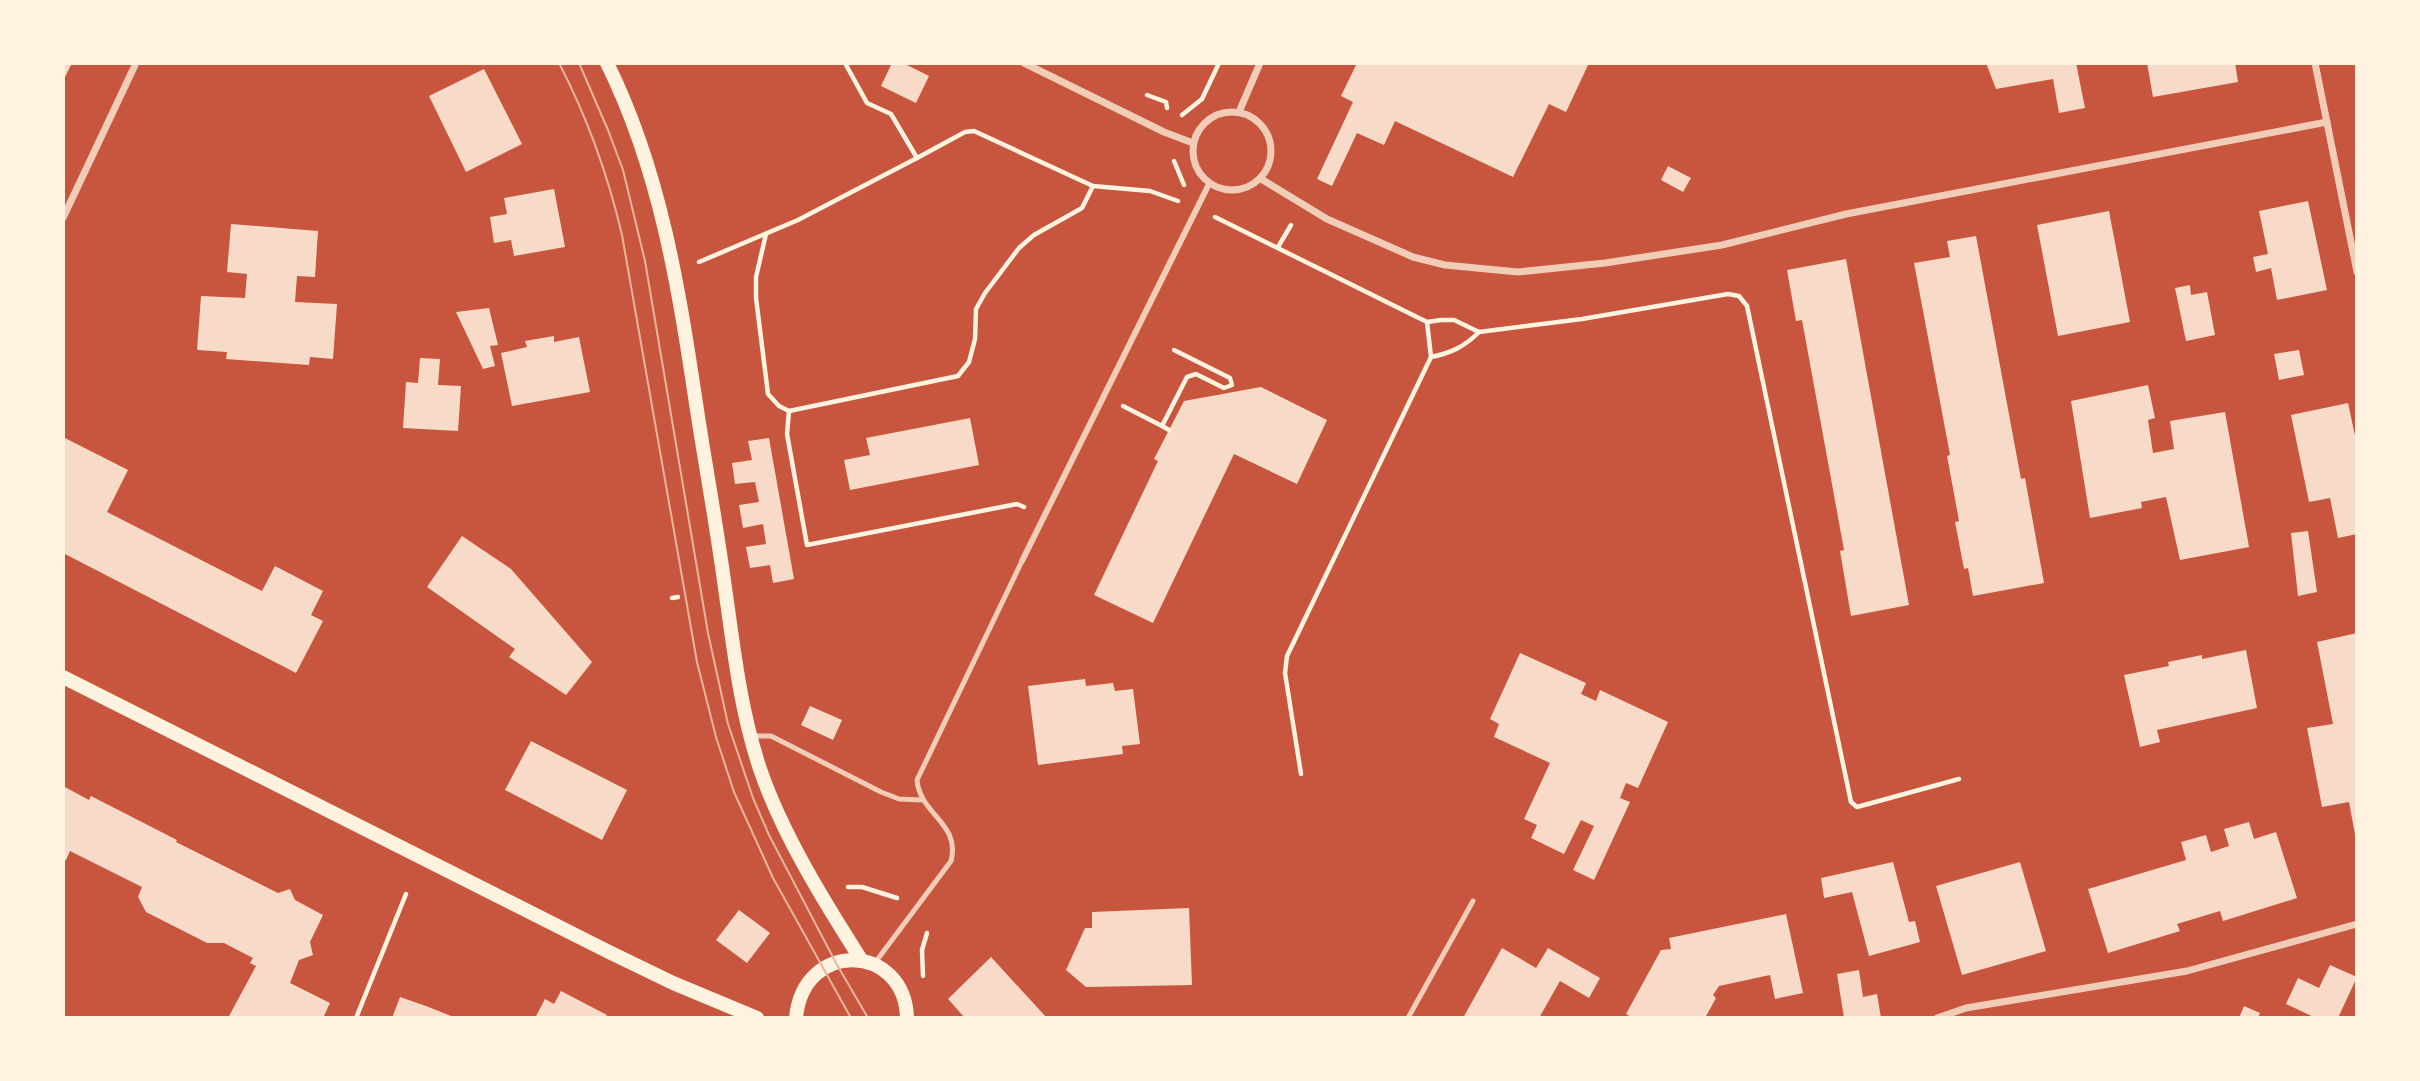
<svg xmlns="http://www.w3.org/2000/svg" width="2420" height="1081" viewBox="0 0 2420 1081" font-family="'Asap Condensed',sans-serif">
	<rect width="100%" height="100%" fill="#c8553d"/>
	<g fill="#f7dbc8">
		<path d="M63,63h9l-9,18z"/>
		<path d="M892,63h11l26,13 -13,27 -35,-17z"/>
		<path d="M1357,63h232l-23,49 -17,-8 -36,73 -118,-56 -11,24 -27,-12 -25,53 -15,-7 36,-77 -12,-6z"/>
		<path d="M1986,63h90l9,45 -26,5 -6,-34 -57,10z"/>
		<path d="M2147,63h88l3,19 -85,15z"/>
		<path d="M484,69l38,75 -56,28 -37,-76z"/>
		<path d="M1668,166l23,12 -8,14 -22,-12z"/>
		<path d="M554,189l11,58 -51,9 -3,-16 -17,3 -4,-26 17,-3 -3,-16z"/>
		<path d="M2308,201l19,89 -50,10 -6,-32 -15,4 -3,-15 15,-3 -9,-43z"/>
		<path d="M2109,211l21,111 -72,14 -21,-111z"/>
		<path d="M231,224l87,7 -3,46 -18,-1 -2,26 42,2 -4,55 -23,-2 -1,8 -83,-6 1,-7 -30,-2 4,-54 44,2 2,-24 -20,-2z"/>
		<path d="M1976,236l45,243 4,-1 19,105 -71,13 -5,-28 -4,1 -9,-47 4,-1 -12,-65 3,-1 -36,-192 36,-6 -3,-16z"/>
		<path d="M1846,259l63,346 -58,11 -11,-65 4,-1 -42,-230 -6,1 -9,-51z"/>
		<path d="M2190,285l1,10 16,-3 8,43 -29,6 -11,-53z"/>
		<path d="M489,308l9,37 -8,1 5,20 -12,3 -27,-57z"/>
		<path d="M554,336v6l25,-5 11,55 -78,14 -11,-53 26,-6 -2,-6z"/>
		<path d="M2299,350l5,25 -25,5 -5,-26z"/>
		<path d="M420,358l20,1 -2,26 23,1 -3,45 -55,-3 3,-46 12,1z"/>
		<path d="M2148,385l7,33 -7,2 5,33 21,-4 -4,-28 55,-9 24,135 -69,13 -14,-63 -25,5 1,6 -52,10 -19,-117z"/>
		<path d="M1261,387l66,33 -30,64 -63,-30 -81,169 -59,-28 64,-134 -4,-2 30,-58z"/>
		<path d="M2348,403l9,42v89l-19,4 -8,-40 -21,4 -18,-87z"/>
		<path d="M970,418l9,47 -129,25 -6,-30 26,-5 -4,-17z"/>
		<path d="M63,437l65,33 -21,42 155,79 13,-25 48,25 -12,24 12,6 -27,52 -233,-120z"/>
		<path d="M769,438l25,141 -21,4 -3,-18 -20,3 -4,-21 20,-3 -3,-20 -20,4 -4,-23 20,-3 -4,-20 -20,2 -3,-21 20,-3 -4,-19z"/>
		<path d="M2308,531l9,61 -19,4 -7,-63z"/>
		<path d="M462,536l49,33 81,93 -26,33 -57,-38 6,-8 -88,-62z"/>
		<path d="M2357,633v207h-1l-7,-38 -27,5 -15,-79 26,-4 -16,-82z"/>
		<path d="M2246,650l11,58 -100,22 3,12 -20,5 -16,-72 45,-9 -1,-4 34,-7v4z"/>
		<path d="M1520,653l66,30 -5,11 15,7 4,-11 68,32 -30,66 -12,-5 -6,15 10,4 -36,78 -21,-10 21,-44 -13,-6 -17,34 -33,-16 6,-13 -13,-6 26,-56 -56,-26 5,-13 -9,-5z"/>
		<path d="M1085,679l1,7 27,-3 2,8 18,-2 7,55 -18,2 1,8 -85,11 -10,-79z"/>
		<path d="M810,706l32,14 -9,20 -32,-15z"/>
		<path d="M531,741l96,49 -25,50 -97,-50z"/>
		<path d="M63,786l26,14 2,-4 86,44 -1,2 102,51 12,-4 5,11 28,15 -13,27 3,13 -14,5 -9,23 40,20 -7,15h-95l28,-52 -6,-3 3,-5 -29,-15h-17l-61,-31 -8,-15 4,-10 -72,-36 -4,9h-3z"/>
		<path d="M2249,822l5,17 22,-7 21,66 -74,23 -3,-10 -43,13 3,7 -72,22 -20,-64 98,-29 -5,-18 25,-7 5,17 18,-6 -5,-17z"/>
		<path d="M1893,862l16,60 6,-1 5,21 -51,14 -17,-64 -28,6 -3,-20z"/>
		<path d="M2020,862l26,89 -84,24 -26,-89z"/>
		<path d="M1189,908l3,77 -106,2 -20,-17 19,-42h7v-16z"/>
		<path d="M739,910l31,23 -23,30 -31,-23z"/>
		<path d="M1786,914l17,79 -28,6 -5,-24 -51,11 -6,9 3,3 -11,20h-72l-7,-4 35,-64 10,-1 -2,-11z"/>
		<path d="M1502,948l34,20 12,-20 52,30 -11,20 -29,-17 -21,37h-76z"/>
		<path d="M991,957l56,61h-82l-17,-19z"/>
		<path d="M2330,965l27,12 -19,41h-22l-30,-14 12,-26 21,10z"/>
		<path d="M1859,970l4,27 14,-3 4,24h-37l-7,-44z"/>
		<path d="M561,991l46,24 -2,3h-70l10,-19 9,5z"/>
		<path d="M400,997l26,9 30,12h-64z"/>
		<path d="M2244,1006l16,7 -2,5h-19z"/>
	</g>
	<g fill="none" stroke-linecap="round" stroke-linejoin="round">
		<g stroke="#fff3e0" stroke-width="4.5">
			<path d="M845,63l22,40 24,11 26,44 48,-26 9,-1 119,55 57,5 28,10"/>
			<path d="M1147,95l19,7 1,6"/>
			<path d="M1182,115l20,-16 17,-36"/>
			<path d="M1174,161l10,24"/>
			<path d="M1215,217l212,105"/>
			<path d="M766,234l-10,43v21l12,96 11,12 10,5 169,-35 11,-14 6,-23 1,-30 9,-16 34,-45 15,-13 48,-27 11,-22"/>
			<path d="M1278,247l13,-22"/>
			<path d="M699,262l99,-42 119,-62"/>
			<path d="M1441,320h13l25,12c-15,15 -28,21 -48,25l-4,-35z"/>
			<path d="M1479,332l103,-13 146,-25 11,2 8,10 104,496 6,5 102,-28"/>
			<path d="M1123,406l39,20"/>
			<path d="M789,411l-2,23 20,111 210,-41 7,3"/>
			<path d="M1169,430l-7,-4 25,-49 9,-3 28,14 8,-3 -2,-7 -56,-28"/>
			<path d="M672,598l6,-1"/>
			<path d="M1301,774l-16,-101 2,-17 144,-299"/>
			<path d="M848,887h14l35,11"/>
			<path d="M923,976l-1,-26 5,-17"/>
			<path d="M356,1018l50,-124"/>
		</g>
		<g stroke="#f1ccb7" stroke-width="5">
			<path d="M751,736h20l110,56 18,7 23,1"/>
			<path d="M874,964l77,-103c10,-38 -31,-46 -34,-81l105,-219"/>
			<path d="M1408,1018l65,-117"/>
		</g>
		<path stroke="#f1ccb7" stroke-width="6" d="M1022,561l187,-377"/>
		<g stroke="#f1ccb7" stroke-width="7">
			<path d="M1024,63l140,69 29,11"/>
			<path d="M2315,63l42,209"/>
			<circle cx="1232" cy="151" r="39"/>
			<path d="M1239,112l21,-49"/>
			<path d="M1261,179l66,40 86,38 32,8 73,7 87,-9 117,-18 124,-31 481,-92"/>
			<path d="M63,218l73,-155"/>
			<path d="M1937,1018l29,-10 221,-37 170,-47"/>
		</g>
		<g stroke="#fff3e0" stroke-width="14">
			<path d="M607,63c54,109 72,227 90,347 9,59 20,118 28,178 9,62 15,121 35,181 22,65 65,134 102,192"/>
			<path d="M63,677l546,275 64,31 84,35"/>
			<path d="M796,1018c7,-79 109,-75 111,0"/>
		</g>
		<g stroke="#e9b49f" stroke-width="2">
			<path d="M559,63c28,54 49,112 63,172l75,427 19,75 18,55 39,86 78,140"/>
			<path d="M579,63l29,67 15,40 22,91 63,372 20,91 25,74 16,37 67,128 32,55"/>
		</g>
	</g>
	<rect width="2420" height="1081" fill="none" stroke="#fff3e0" stroke-width="130"/>
</svg>
